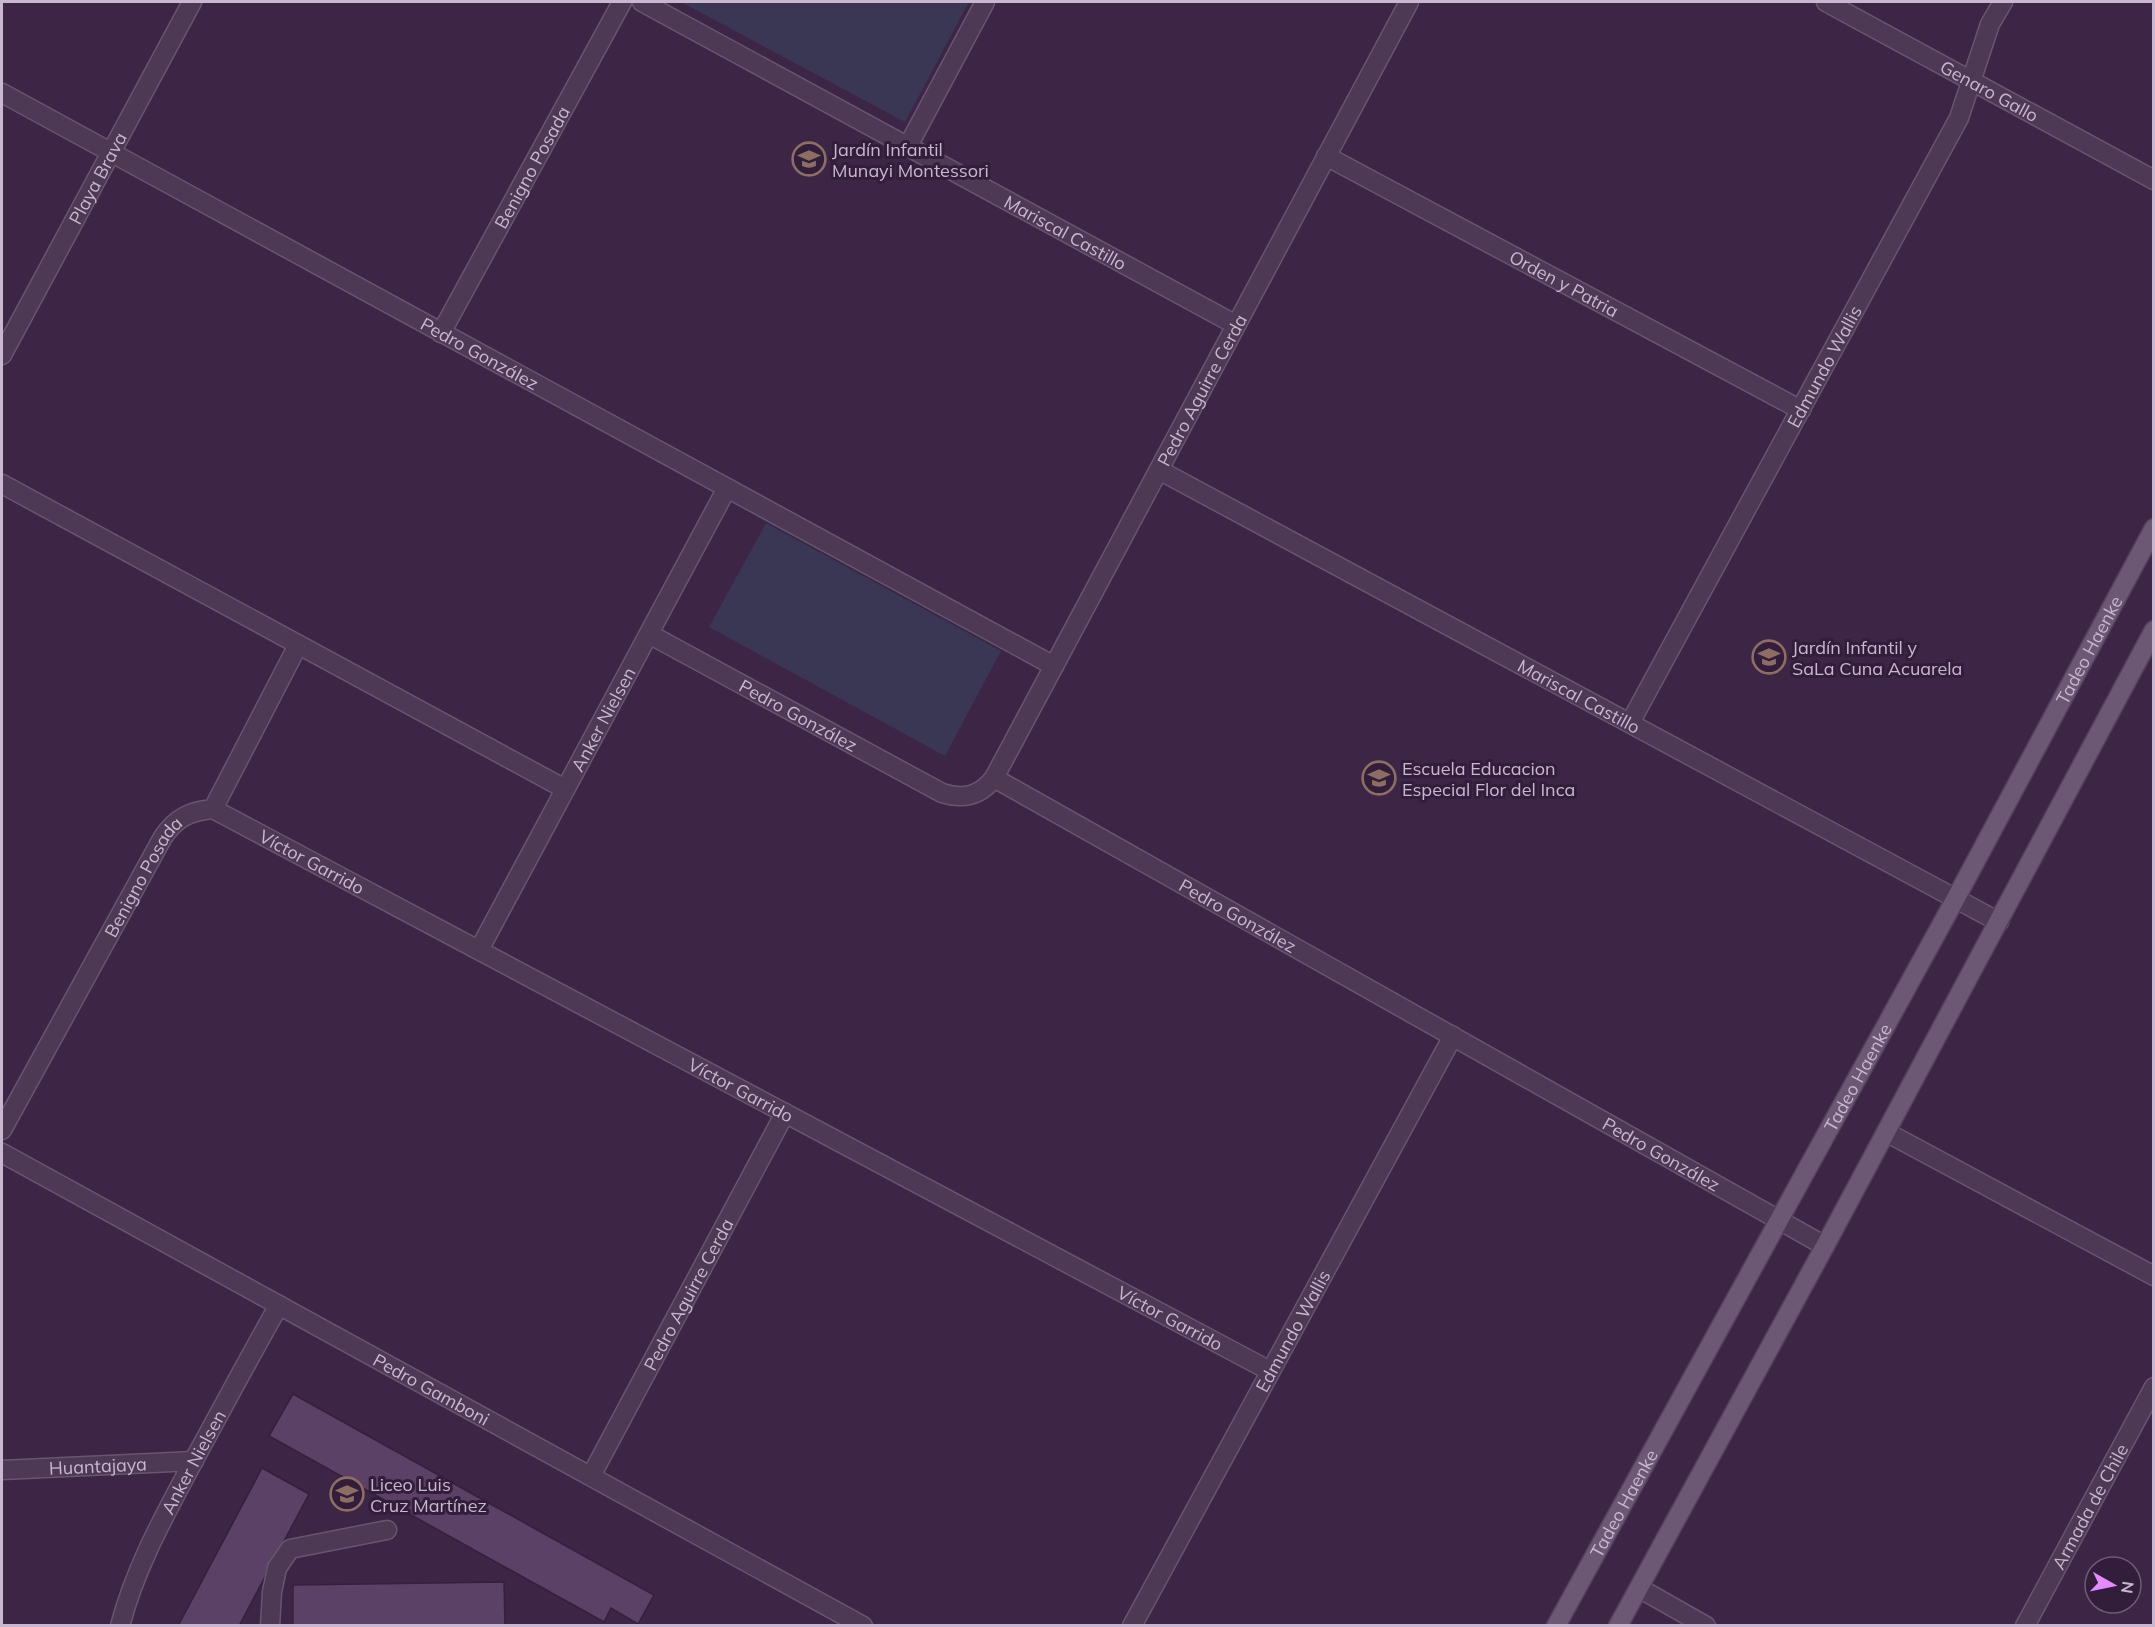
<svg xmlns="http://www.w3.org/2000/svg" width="2155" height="1627" viewBox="0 0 2155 1627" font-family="Mulish,sans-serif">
	<rect width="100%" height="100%" fill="#3c2545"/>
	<g fill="#393754">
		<path d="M681,2h288l-64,120z"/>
		<path d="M766,523l235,128 -56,105 -236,-129z"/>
	</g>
	<g fill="#5a4165" stroke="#34203c" stroke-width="1.5">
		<path d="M293,1394l361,201 -16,29 -27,-16 -7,14 -335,-186z"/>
		<path d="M262,1468l47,26 -70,132h-61z"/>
		<path d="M504,1582l1,44h-212v-41z"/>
	</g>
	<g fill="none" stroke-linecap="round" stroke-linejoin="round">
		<defs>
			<g id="minor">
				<path id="s1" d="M642,2l594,323"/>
				<path id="s2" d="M1826,2l328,178"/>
				<path id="s3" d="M2,93l1052,573"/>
				<path d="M908,146l77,-144"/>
				<path id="s4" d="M1326,156l475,254"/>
				<path id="s5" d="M441,333l181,-331"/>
				<path id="s6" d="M2,355l190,-353"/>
				<path id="s7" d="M1159,470l840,452"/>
				<path d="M2,484l563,305"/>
				<path id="s8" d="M649,634l293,159c22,7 38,3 52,-15l415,-776"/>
				<path id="s9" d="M1630,723l329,-605 31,-94 13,-22"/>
				<path id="s10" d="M994,778l831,468"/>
				<path id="s11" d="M213,809l1057,562"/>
				<path id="s12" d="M479,950l248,-462"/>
				<path id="s13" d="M2,1130l161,-293c13,-19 27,-26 50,-28l85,-164"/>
				<path d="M1886,1132l268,144"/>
				<path id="s14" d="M2,1153l861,473"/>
				<path id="s15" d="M2,1470l192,-9"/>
				<path id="s16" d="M591,1476l194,-363"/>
				<path d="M1639,1588l67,38"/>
				<path id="s17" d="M120,1626c16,-61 46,-113 75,-168 28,-51 55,-102 84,-153"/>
				<path d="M270,1626l2,-34 5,-24 13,-19 97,-19"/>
				<path id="s18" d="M1132,1626l321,-590"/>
				<path id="s19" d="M2025,1626l129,-239"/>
			</g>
			<g id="major">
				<path id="s20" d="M1556,1626l400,-728 198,-370"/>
				<path d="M1618,1626l207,-380 329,-616"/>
			</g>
		</defs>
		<use href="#minor" stroke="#68556e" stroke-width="21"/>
		<use href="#major" stroke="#53405a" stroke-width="21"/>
		<use href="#minor" stroke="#4d3954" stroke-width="18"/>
		<use href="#major" stroke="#6c5874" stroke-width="18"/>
	</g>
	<defs>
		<symbol id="school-ring" viewBox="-11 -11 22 22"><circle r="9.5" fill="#321e3a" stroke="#8d6e63" stroke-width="1.5"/><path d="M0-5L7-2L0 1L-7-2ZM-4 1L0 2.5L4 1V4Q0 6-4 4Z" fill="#8d6e63"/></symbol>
	</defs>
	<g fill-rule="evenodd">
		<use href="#school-ring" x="790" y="140" width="38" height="38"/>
		<use href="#school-ring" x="1750" y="638" width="38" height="38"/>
		<use href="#school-ring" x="1360" y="759" width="38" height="38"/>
		<use href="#school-ring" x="328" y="1475" width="38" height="38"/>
	</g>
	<g text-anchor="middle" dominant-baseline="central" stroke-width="6" stroke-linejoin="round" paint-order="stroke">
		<g font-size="18" fill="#c8b7ce" stroke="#321e3a">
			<text stroke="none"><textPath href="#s2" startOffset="186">Genaro Gallo</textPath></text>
			<text stroke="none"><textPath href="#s5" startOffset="189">Benigno Posada</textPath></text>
			<text stroke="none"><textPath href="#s6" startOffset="201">Playa Brava</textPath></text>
			<text stroke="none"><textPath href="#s1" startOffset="482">Mariscal Castillo</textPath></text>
			<text stroke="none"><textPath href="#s4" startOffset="270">Orden y Patria</textPath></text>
			<text stroke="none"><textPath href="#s3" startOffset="544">Pedro González</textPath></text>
			<text stroke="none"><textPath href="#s9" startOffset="406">Edmundo Wallis</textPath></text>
			<text stroke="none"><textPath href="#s8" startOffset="832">Pedro Aguirre Cerda</textPath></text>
			<text stroke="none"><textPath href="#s20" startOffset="1112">Tadeo Haenke</textPath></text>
			<text stroke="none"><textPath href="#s7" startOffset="477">Mariscal Castillo</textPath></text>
			<text stroke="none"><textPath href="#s8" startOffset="170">Pedro González</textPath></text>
			<text stroke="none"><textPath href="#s12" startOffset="262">Anker Nielsen</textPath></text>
			<text stroke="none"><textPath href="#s11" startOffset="112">Víctor Garrido</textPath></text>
			<text stroke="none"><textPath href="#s13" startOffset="290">Benigno Posada</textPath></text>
			<text stroke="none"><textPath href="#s10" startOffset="280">Pedro González</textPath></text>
			<text stroke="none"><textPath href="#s20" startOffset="626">Tadeo Haenke</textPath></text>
			<text stroke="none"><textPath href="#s11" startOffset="598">Víctor Garrido</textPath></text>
			<text stroke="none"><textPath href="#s10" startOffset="766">Pedro González</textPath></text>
			<text stroke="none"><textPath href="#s16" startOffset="206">Pedro Aguirre Cerda</textPath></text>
			<text stroke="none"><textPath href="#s11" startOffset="1084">Víctor Garrido</textPath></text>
			<text stroke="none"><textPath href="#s18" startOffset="336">Edmundo Wallis</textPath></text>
			<text stroke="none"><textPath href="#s14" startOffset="490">Pedro Gamboni</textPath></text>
			<text stroke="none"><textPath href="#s17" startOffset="180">Anker Nielsen</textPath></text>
			<text stroke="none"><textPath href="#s15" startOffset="96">Huantajaya</textPath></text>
			<text stroke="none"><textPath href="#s20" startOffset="140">Tadeo Haenke</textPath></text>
			<text stroke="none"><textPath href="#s19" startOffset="136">Armada de Chile</textPath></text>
		</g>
		<g font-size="18" fill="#c8b7ce" stroke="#321e3a" text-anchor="start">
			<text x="832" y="149">Jardín Infantil<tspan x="832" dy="21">Munayi Montessori</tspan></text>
			<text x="1792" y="647">Jardín Infantil y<tspan x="1792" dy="21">SaLa Cuna Acuarela</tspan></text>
			<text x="1402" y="768">Escuela Educacion<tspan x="1402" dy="21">Especial Flor del Inca</tspan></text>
			<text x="370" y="1484">Liceo Luis<tspan x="370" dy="21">Cruz Martínez</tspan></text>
		</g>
	</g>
	<rect width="2155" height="1627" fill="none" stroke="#c8b7ce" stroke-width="6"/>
	<g transform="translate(2113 1585) rotate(99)"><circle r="28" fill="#321e3a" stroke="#6e5b75" stroke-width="1.5"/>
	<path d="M0-4.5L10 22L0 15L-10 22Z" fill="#e28bff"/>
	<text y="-9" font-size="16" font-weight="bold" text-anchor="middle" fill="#c8b7ce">N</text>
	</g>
</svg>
